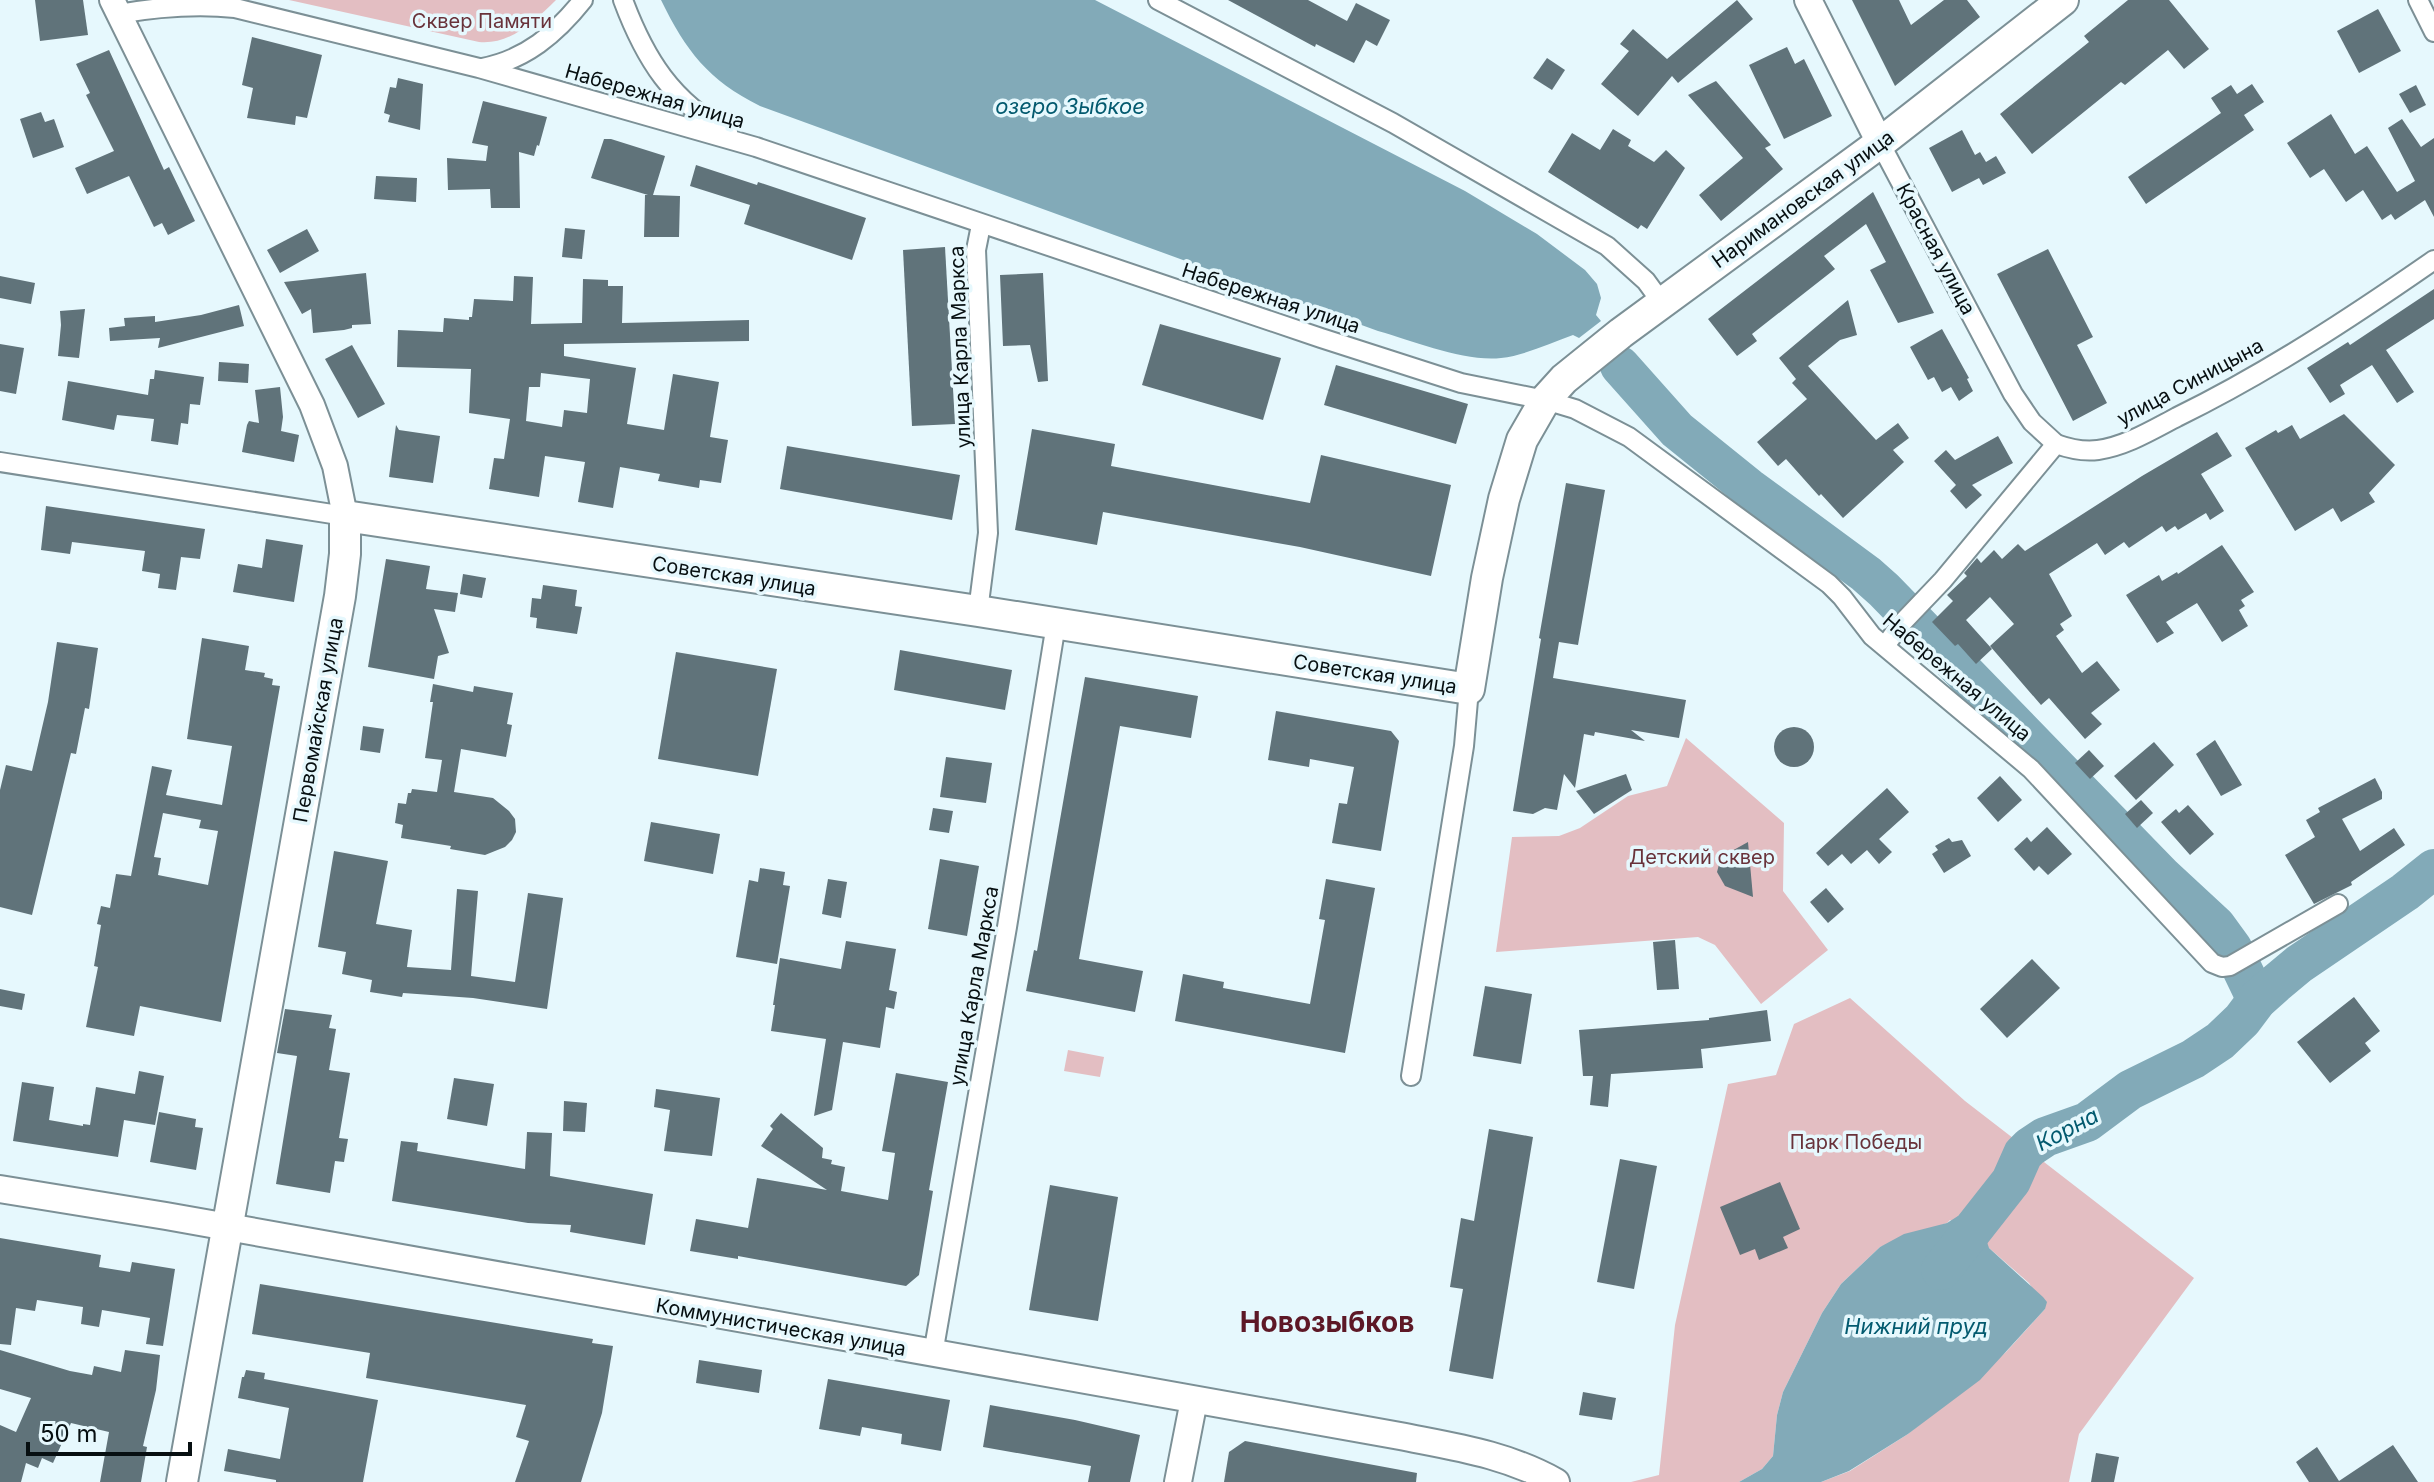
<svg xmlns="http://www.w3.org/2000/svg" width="2434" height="1482" viewBox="0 0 2434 1482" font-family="Inter,sans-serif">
	<rect width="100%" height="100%" fill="#e6f8fd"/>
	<g fill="#e3bec2">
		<path d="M289,0h267c-21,21 -46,45 -77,42z"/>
		<path d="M1686,738l98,85 -1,68 45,59 -67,54 -46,-59 -17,-8 -202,15 16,-115 47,-1 21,-8 48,-32 39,-10z"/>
		<path d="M1850,998l115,103 229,177 -115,156 -10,48h-248l29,-11 58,-37 98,-82 39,-43 -16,-26 -40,-35 -39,-28 -3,3 -67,24 -39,37 -19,29 -39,79 -6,23 -4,41 -11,13 -23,13h-108l28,-7 16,-150 53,-241 48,-9 18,-51z"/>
		<path d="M1068,1050l36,7 -4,20 -36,-6z"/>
	</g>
	<g fill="#82aab8">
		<path d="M661,0h434l370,191 72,43 48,36 12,14 4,14 -5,17 5,6 -22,17 -6,-3c-23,8 -47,20 -72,23 -37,4 -87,-17 -123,-27l-618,-225c-52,-26 -74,-55 -99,-106z"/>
		<path d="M1958,1216l28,23 3,9 54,49 4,5 -2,7 -65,71 -72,54 -59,37 -28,11h-82l23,-13 11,-13 4,-41 6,-23 39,-79 19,-29 39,-37 24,-13 43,-11z"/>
	</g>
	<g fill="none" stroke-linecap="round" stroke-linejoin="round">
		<g stroke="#82aab8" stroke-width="40">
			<path d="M1620,366l57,64 72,58 117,86 18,16 278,286 54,50 16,22 25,52"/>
			<path d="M1941,1270l70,-89 12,-27 7,-7 15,-10 42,-15 43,-32 63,-31 27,-18 22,-21 15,-20 18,-16 24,-20 106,-72 29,-23"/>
		</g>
	</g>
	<g fill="#60737a" fill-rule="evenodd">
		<path d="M35,0h48l5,35 -48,6z"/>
		<path d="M1228,0h80l39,21 9,-18 34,17 -13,26 -11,-6 -12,23 -38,-19 -1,3z"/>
		<path d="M1737,0l16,19 -75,64 -6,-7 -34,40 -37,-32 28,-33 -9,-7 13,-15 34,30z"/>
		<path d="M1852,0h47l12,25 33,-25h23l13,17 -85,69z"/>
		<path d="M2128,0h41l40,49 -25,20 -16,-19 -43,35 -4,-3 -89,72 -32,-40 89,-72 -5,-6z"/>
		<path d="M2378,9l23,42 -42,22 -22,-42z"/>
		<path d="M252,37l70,18 -15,63 -11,-2 -1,9 -48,-7 6,-30 -11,-3z"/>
		<path d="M1787,47l8,17 9,-5 28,57 -48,23 -35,-74z"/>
		<path d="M109,50l55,120 5,-3 26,54 -27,14 -6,-12 -8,4 -25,-51 -42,18 -12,-26 39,-17 -28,-56 4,-2 -14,-29z"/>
		<path d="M1547,58l18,12 -13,20 -19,-12z"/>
		<path d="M398,78l25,6 -3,46 -32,-8 2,-7 -6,-2 6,-26 6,1z"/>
		<path d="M1716,81l55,64 -6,3 18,21 -62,52 -22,-26 44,-37 -55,-63z"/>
		<path d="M2252,84l12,18 -20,13 10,15 -108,74 -18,-27 93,-64 -10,-15 20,-13 6,9z"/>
		<path d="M2416,85l10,20 -16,8 -11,-19z"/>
		<path d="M483,101l64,16 -8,29 -2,-1 -3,11 -15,-4 1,56h-29l-1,-19 -42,1 -1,-32 39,3 2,-15 -16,-3z"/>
		<path d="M41,112l4,10 9,-3 10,28 -31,11 -13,-39z"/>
		<path d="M2331,114l24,40 12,-8 30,46 18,-11 -27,-53 14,-9 19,28 13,-9v79l-9,-17 -30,20 -4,-6 -9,6 -19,-30 -17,12 -22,-33 -14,9 -23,-35z"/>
		<path d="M1613,129l18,11 -3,6 26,16 12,-12 19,18 -38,61 -6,-4 -3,4 -90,-57 24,-39 28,17z"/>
		<path d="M1962,130l13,25 5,-3 6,10 10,-6 10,17 -23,12 -4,-7 -27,14 -23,-44z"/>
		<path d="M604,139h7l54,17 -12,39 27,1 -1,41h-35l1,-42h3l-57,-17z"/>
		<path d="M696,165l61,20 1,-3 108,36 -14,42 -108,-36 6,-19 -60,-19z"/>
		<path d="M376,176l41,2 -1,24 -42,-3z"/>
		<path d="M1873,192l61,121 -36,10 -28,-53 16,-8 -20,-38 -42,32 11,13 -83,65 5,7 -20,15 -29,-37z"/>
		<path d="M565,228l20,2 -3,29 -20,-2z"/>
		<path d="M307,229l12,22 -39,22 -13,-23z"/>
		<path d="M945,247l10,177 -43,2 -9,-176z"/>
		<path d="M2048,249l45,88 -16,8 30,58 -34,18 -76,-147z"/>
		<path d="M366,273l5,51 -19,1v3l-8,2 -31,3 -2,-24 -9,5 -18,-32z"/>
		<path d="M1043,273l5,108 -10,1 -8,-37 -27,1 -3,-71z"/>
		<path d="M0,276l35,7 -4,21 -31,-6z"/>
		<path d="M514,276l19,1 -2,47 51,-1 1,-44 25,1v6h15l-1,37 127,-3v21l-185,3v12l72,12 -9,56 37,6 9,-56 46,8 -9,55 18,3 -7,43 -21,-3 -1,8 -41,-7 2,-7 -40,-7 -7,41 -35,-6 7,-40 -40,-6 -6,41 -50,-8 5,-31 10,1 6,-40 -41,-6 2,-44 -74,-2 1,-37 45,2 1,-14 25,2v-3h3l2,-18 39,2zM541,373l49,6 -3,34 -23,-3 -2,17 -36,-6 3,-34h11z"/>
		<path d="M2434,289v30l-48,31 28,42 -17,11 -25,-38 -32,20 5,9 -15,9 -23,-35 41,-26 2,3z"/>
		<path d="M1848,300l9,35 -17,5 -32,26 68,74 22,-17 11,15 -16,12 11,12 -61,56 -22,-24 -2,2 -33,-37 -8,7 -21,-24 28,-24 2,2 -2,-2 22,-19 -15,-16 4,-4 -17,-21z"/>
		<path d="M239,305l5,21 -86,22 2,-10 -50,3 -1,-13 16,-2 -1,-8 31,-2v6l46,-7z"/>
		<path d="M85,309l-6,49 -21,-2 3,-31 -1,-14z"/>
		<path d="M1160,324l121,34 -18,62 -121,-35z"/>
		<path d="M1942,329l27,49 -2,1 6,12 -14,10 -8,-14 -9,5 -8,-15 -6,3 -18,-33z"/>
		<path d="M0,344l24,4 -8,46 -16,-3z"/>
		<path d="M352,345l33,59 -27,14 -33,-59z"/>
		<path d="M219,362l30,2 -1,19 -30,-2z"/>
		<path d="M1336,365l132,39 -12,40 -132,-39z"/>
		<path d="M155,370l49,7 -4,28 -10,-1 -2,20 -7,-1 -3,22 -27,-4 3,-22 -37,-4 -3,15 -52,-10 6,-39 80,14 2,-16h4z"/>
		<path d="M280,387l3,30 -2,14 18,4 -5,27 -52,-10 5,-27 2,-4 10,2 -4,-33z"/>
		<path d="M2344,414l51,51 -26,28 6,9 -34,20 -8,-14 -38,23 -50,-83 31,-18 2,3 14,-8 8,14z"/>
		<path d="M396,425l3,5 41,6 -7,47 -44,-6z"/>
		<path d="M1032,429l83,15 -4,22 199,37 11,-48 130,30 -20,91 -131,-29 -197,-35 -6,33 -82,-15z"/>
		<path d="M2217,432l15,24 -31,18 23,37 -14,9 -4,-7 -28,17 -3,-4 -9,6 -4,-6 -33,22 -5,-6 -19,13 -8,-12 -48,31 23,42 -12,8 4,6 -8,6 26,37 15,-12 23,29 -29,23 11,11 -17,15 -36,-41 -8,7 -51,-59 24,-22 -24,-27 -24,23 26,29 -16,15 -18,-20 -3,2 -23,-24 21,-21 -6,-6 20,-19 -3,-3 13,-15 4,5 13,-13 8,9 16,-15 7,7 117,-75z"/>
		<path d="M1998,436l15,27 -41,22 10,10 -16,14 -16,-18 6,-6 -22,-24 12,-11 9,10z"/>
		<path d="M787,446l173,29 -8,45 -172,-31z"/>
		<path d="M1566,483l39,7 -27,155 -19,-3 -6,36 133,22 -7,38 -48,-8 14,11 -50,-9 -1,4 -10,-2 -9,54 -11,-14 -7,36 -12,-2 -12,6 -20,-3 28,-172 -2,-1z"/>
		<path d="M46,506l159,23 -5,30 -19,-2 -5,33 -18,-2 2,-14 -18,-3 3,-20 -73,-9 -2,12 -29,-4z"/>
		<path d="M266,539l37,6 -9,57 -61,-10 5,-28 24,4z"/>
		<path d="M2222,545l32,47 -13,8 4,6 -6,4 9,16 -26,16 -25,-39 -31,19 8,11 -17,10 -31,-48 33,-20 3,6 15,-9 1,2z"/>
		<path d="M386,559l44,7 -4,23 32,4 -3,19 -21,-3 15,44 -11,3 -4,23 -66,-12z"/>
		<path d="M463,574l23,4 -4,20 -22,-4z"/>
		<path d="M543,585l34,5 -2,16 7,1 -5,27 -41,-6 1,-10 -7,-1 2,-19 9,1z"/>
		<path d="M202,638l47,8 -4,24 20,3 -1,4 9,2 -1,6 8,1 -59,336 -81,-16 -6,30 -48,-9 12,-60 -4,-1 7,-41 -4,-1 4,-18 9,2 6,-34 15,2 21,-110 20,4 -6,25 56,10 10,-59 -45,-7zM163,813l38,7 -2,8 19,3 -10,54 -50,-10 3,-17 -7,-1z"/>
		<path d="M57,642l41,6 -9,61 -4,-1 -9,46 -5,-1 -39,162 -32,-8v-117l6,-25 26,6 16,-69z"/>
		<path d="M900,650l112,20 -7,40 -111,-20z"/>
		<path d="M676,652l101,17 -19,107 -100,-17z"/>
		<path d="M1085,677l113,19 -7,42 -71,-12 -41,233 64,12 -8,41 -109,-21 8,-41 3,1z"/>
		<path d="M433,684l40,8 1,-6 39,7 -6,31 5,1 -6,32 -45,-8 -7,43 39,6 16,13 6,8 1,13 -4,8 -7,7 -20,8 -35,-6 1,-3 -50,-8 2,-13 -8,-2 3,-20 8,1 2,-11h3l1,-4 25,3 5,-32 -17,-2 8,-56h-3z"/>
		<path d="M1276,711l115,20 8,10 -18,110 -49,-8 7,-40 8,1 7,-37 -44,-8 -1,8 -41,-7z"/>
		<path d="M363,726l21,3 -4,24 -20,-3z"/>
		<circle cx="1794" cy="747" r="20"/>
		<path d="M2215,740l27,45 -21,11 -25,-42z"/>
		<path d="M2154,742l20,23 -38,35 -22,-24z"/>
		<path d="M2089,750l15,16 -14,13 -15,-16z"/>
		<path d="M946,757l46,6 -6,40 -46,-6z"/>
		<path d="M1626,774l6,16 -38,24 -18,-23z"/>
		<path d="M2000,776l22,24 -24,22 -21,-24z"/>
		<path d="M2375,778l7,14v7l-40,20 18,32 34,-23 11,17 -54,37 1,3 -38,19 -29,-49 30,-18 -9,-17 14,-8 -2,-4z"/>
		<path d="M1887,788l22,24 -30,27 13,13 -13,12 -12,-14 -16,14 -9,-10 -14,12 -12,-13z"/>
		<path d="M2141,800l12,13 -16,15 -12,-14z"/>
		<path d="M2188,805l26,29 -24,21 -29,-33 15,-13 3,4z"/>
		<path d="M933,808l20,3 -4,22 -20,-3z"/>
		<path d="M651,822l69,12 -7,40 -69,-13z"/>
		<path d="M2047,827l25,27 -24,21 -9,-9 -5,5 -20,-22 13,-12 4,5z"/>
		<path d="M1949,838l3,4 10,-2 9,16 -27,17 -12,-19 6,-4 -3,-4z"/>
		<path d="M1748,842l5,55 -28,-11 -8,-14 4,-15z"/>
		<path d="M334,851l54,10 -12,63 36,6 -5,37 44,3 6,-81 21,2 -7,85 44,6 13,-89 35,5 -16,111 -74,-11 -70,-5 -1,4 -32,-5 2,-12 -30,-6 4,-22 -28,-5z"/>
		<path d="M940,859l39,7 -12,70 -39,-7z"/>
		<path d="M760,868l25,4 -2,13 7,1 -13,78 -41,-7 13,-77 9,2z"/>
		<path d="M828,879l19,3 -6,36 -19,-4z"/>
		<path d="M1326,879l49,9 -30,165 -170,-32 8,-47 41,8 -1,6 87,16 15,-84 -6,-1z"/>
		<path d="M1826,888l18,21 -16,14 -18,-21z"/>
		<path d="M1675,940l4,49 -22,1 -4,-48z"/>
		<path d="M846,941l50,8 -7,41 8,2 -3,17 -8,-2 -6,41 -37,-6 -11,68 -18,6 12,-77 -55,-8 4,-26h-2l7,-47 61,11z"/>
		<path d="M2032,959l28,29 -53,50 -27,-29z"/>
		<path d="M1485,986l47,8 -11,70 -48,-8z"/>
		<path d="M0,989l25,5 -3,16 -22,-4z"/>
		<path d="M2354,997l26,34 -15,12 6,8 -41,32 -33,-41z"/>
		<path d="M285,1009l47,6 -3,13 7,1 -7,41 21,3 -11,65 9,1 -4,23 -9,-1 -5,32 -54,-9 21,-128 -20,-3z"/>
		<path d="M1767,1010l4,31 -70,8 2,19 -92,6 -3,33 -18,-2 3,-29h-10l-4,-46 130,-10v-2z"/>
		<path d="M139,1071l25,5 -9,49 -31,-5 -6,37 -105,-16 9,-59 32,5 -5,33 34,6v-2l7,1 6,-38 39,7z"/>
		<path d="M896,1073l52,9 -19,108 4,1 -14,84 -13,11 -168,-30v3l-48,-8 6,-32 52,9 9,-50 70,12 -66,-44 12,-17 -3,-3 11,-13 42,35 -1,10 10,2 -1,4 14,3 -4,24 47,9 7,-47 -13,-2z"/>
		<path d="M454,1078l40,6 -7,42 -40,-7z"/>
		<path d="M656,1089l64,9 -8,58 -48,-5 6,-41 -16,-3z"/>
		<path d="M564,1101l23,2 -2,29 -22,-1z"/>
		<path d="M159,1112l37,7 -1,8 8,1 -7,42 -46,-8z"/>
		<path d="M1489,1129l44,8 -40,242 -44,-8 14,-82 -13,-2 11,-69 13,3z"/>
		<path d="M527,1132l25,1 -2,43 103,18 -8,51 -75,-13 1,-7 -43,-2 -136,-22 9,-60 17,2 -1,8 108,18z"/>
		<path d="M1620,1159l37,7 -23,123 -37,-7z"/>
		<path d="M1780,1182l20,47 -17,8 5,11 -29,12 -4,-11 -15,6 -20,-48z"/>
		<path d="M1050,1185l68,12 -20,124 -69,-11z"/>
		<path d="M0,1238l101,17 -2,12 31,5 2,-10 43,7 -12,77 -17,-2 4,-26 -48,-8 -3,17 -18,-3 2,-17 -46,-7 -2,11 -19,-3 -5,37 -11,-1z"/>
		<path d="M260,1284l333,55 -1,4 21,3 -11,67 -21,69h-66l14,-41 -13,-4 10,-32 -160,-27 4,-25 -118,-19z"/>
		<path d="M0,1350l70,21 22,4 2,-9 27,6 4,-22 35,5 -4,35 -13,56 4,1 -6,35h-41l9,-50 -38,-9 -18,40 -11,-5 -4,10 -12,-5 -5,19h-21v-57l16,7 15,-34 -31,-9z"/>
		<path d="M699,1360l63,10 -3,23 -63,-10z"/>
		<path d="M246,1370l19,3 -1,6 114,21 -15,82h-87v-2l-52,-9 4,-22 52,10 9,-51 -51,-10 4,-21h2z"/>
		<path d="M828,1379l122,21 -9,51 -40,-7 1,-10 -40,-7 -2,9 -41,-7z"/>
		<path d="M1583,1392l33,6 -4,22 -33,-5z"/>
		<path d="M990,1405l85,15 65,15 -10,47h-42l3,-16 -108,-19z"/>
		<path d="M1245,1441l172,32 -1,9h-192l5,-30z"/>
		<path d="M2393,1445l25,37h-109l-13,-20 21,-15 22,34z"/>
		<path d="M2096,1453l23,4 -5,25h-23z"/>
	</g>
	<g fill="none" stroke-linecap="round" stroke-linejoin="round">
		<defs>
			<g id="minor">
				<path d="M623,0c22,59 49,102 105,132"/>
				<path d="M1158,0l235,123 214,123 39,35 16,22"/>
				<path d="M2418,0l16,32"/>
				<path d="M118,14c40,-7 76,-10 117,-6l244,60 277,79 565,191 140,45 84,17 30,9 54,28 200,147 13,13 30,39 159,133 181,194 10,4 8,-1 108,-62"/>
				<path d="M482,68c43,-8 74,-34 101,-68"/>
				<path d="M1880,143l133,251 19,28 24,22"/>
				<path d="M0,462l345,54"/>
				<path d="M978,611l10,-78 -12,-283 5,-25"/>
				<path d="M1885,646l16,-22 42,-44 113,-136c14,5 27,8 42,6 28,-4 54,-20 79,-33 90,-44 175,-100 257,-157"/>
				<path d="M1411,1076l53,-330 5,-57"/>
				<path d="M933,1354l74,-427 49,-303"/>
			</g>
			<path id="tertiary" d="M112,0l200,405 23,61 10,50"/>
			<g id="secondary">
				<path d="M1808,0l72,143"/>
				<path d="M0,1189l166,27 1234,220c55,11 106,18 156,46"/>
				<path d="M1178,1482l16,-82"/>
			</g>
			<path id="primary" d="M182,1482l158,-886 5,-42v-38l633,95 491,78 18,-111 17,-79 18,-59 23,-40 19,-21 57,-46 259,-190 183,-143"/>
		</defs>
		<use href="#minor" stroke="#7c9096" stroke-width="22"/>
		<use href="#tertiary" stroke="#7c9096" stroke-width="28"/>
		<use href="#secondary" stroke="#7c9096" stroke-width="30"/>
		<use href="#primary" stroke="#7c9096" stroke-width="34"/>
		<use href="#minor" stroke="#fff" stroke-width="18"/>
		<use href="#tertiary" stroke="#fff" stroke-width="24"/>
		<use href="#secondary" stroke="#fff" stroke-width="26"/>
		<use href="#primary" stroke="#fff" stroke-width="30"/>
	</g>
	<g text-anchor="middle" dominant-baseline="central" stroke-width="7" stroke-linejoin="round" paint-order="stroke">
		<g font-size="20" fill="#69323a" stroke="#e6f8fd">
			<text x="482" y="21">Сквер Памяти</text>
			<text x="1702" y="857">Детский сквер</text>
			<text x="1856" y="1142">Парк Победы</text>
		</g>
		<g font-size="20" fill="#070f11" stroke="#e6f8fd">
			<text transform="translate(655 96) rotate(16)">Набережная улица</text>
			<text transform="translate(1803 199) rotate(-36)">Наримановская улица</text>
			<text transform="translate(1936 249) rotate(62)">Красная улица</text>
			<text transform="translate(1271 298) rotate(18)">Набережная улица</text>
			<text transform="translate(960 347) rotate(-92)">улица Карла Маркса</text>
			<text transform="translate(2190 382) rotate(-28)">улица Синицына</text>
			<text transform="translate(734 576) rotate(9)">Советская улица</text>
			<text transform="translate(1375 674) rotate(9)">Советская улица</text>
			<text transform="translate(1957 677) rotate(40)">Набережная улица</text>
			<text transform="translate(318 720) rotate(-80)">Первомайская улица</text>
			<text transform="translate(974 986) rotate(-80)">улица Карла Маркса</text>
			<text transform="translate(781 1327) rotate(10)">Коммунистическая улица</text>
		</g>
		<g font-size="22" font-style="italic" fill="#035a6f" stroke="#e6f8fd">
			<text x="1070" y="106">озеро Зыбкое</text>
			<text transform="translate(2067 1129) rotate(-28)">Корна</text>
			<text x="1916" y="1326">Нижний пруд</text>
		</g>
		<g font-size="28" font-weight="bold" fill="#5d1826" stroke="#e6f8fd">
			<text x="1327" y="1322">Новозыбков</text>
		</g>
	</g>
	<path d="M28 1442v12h162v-12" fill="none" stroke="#070f11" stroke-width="4"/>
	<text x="40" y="1442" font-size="24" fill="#070f11" stroke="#e6f8fd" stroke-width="6" paint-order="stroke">50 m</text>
</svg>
